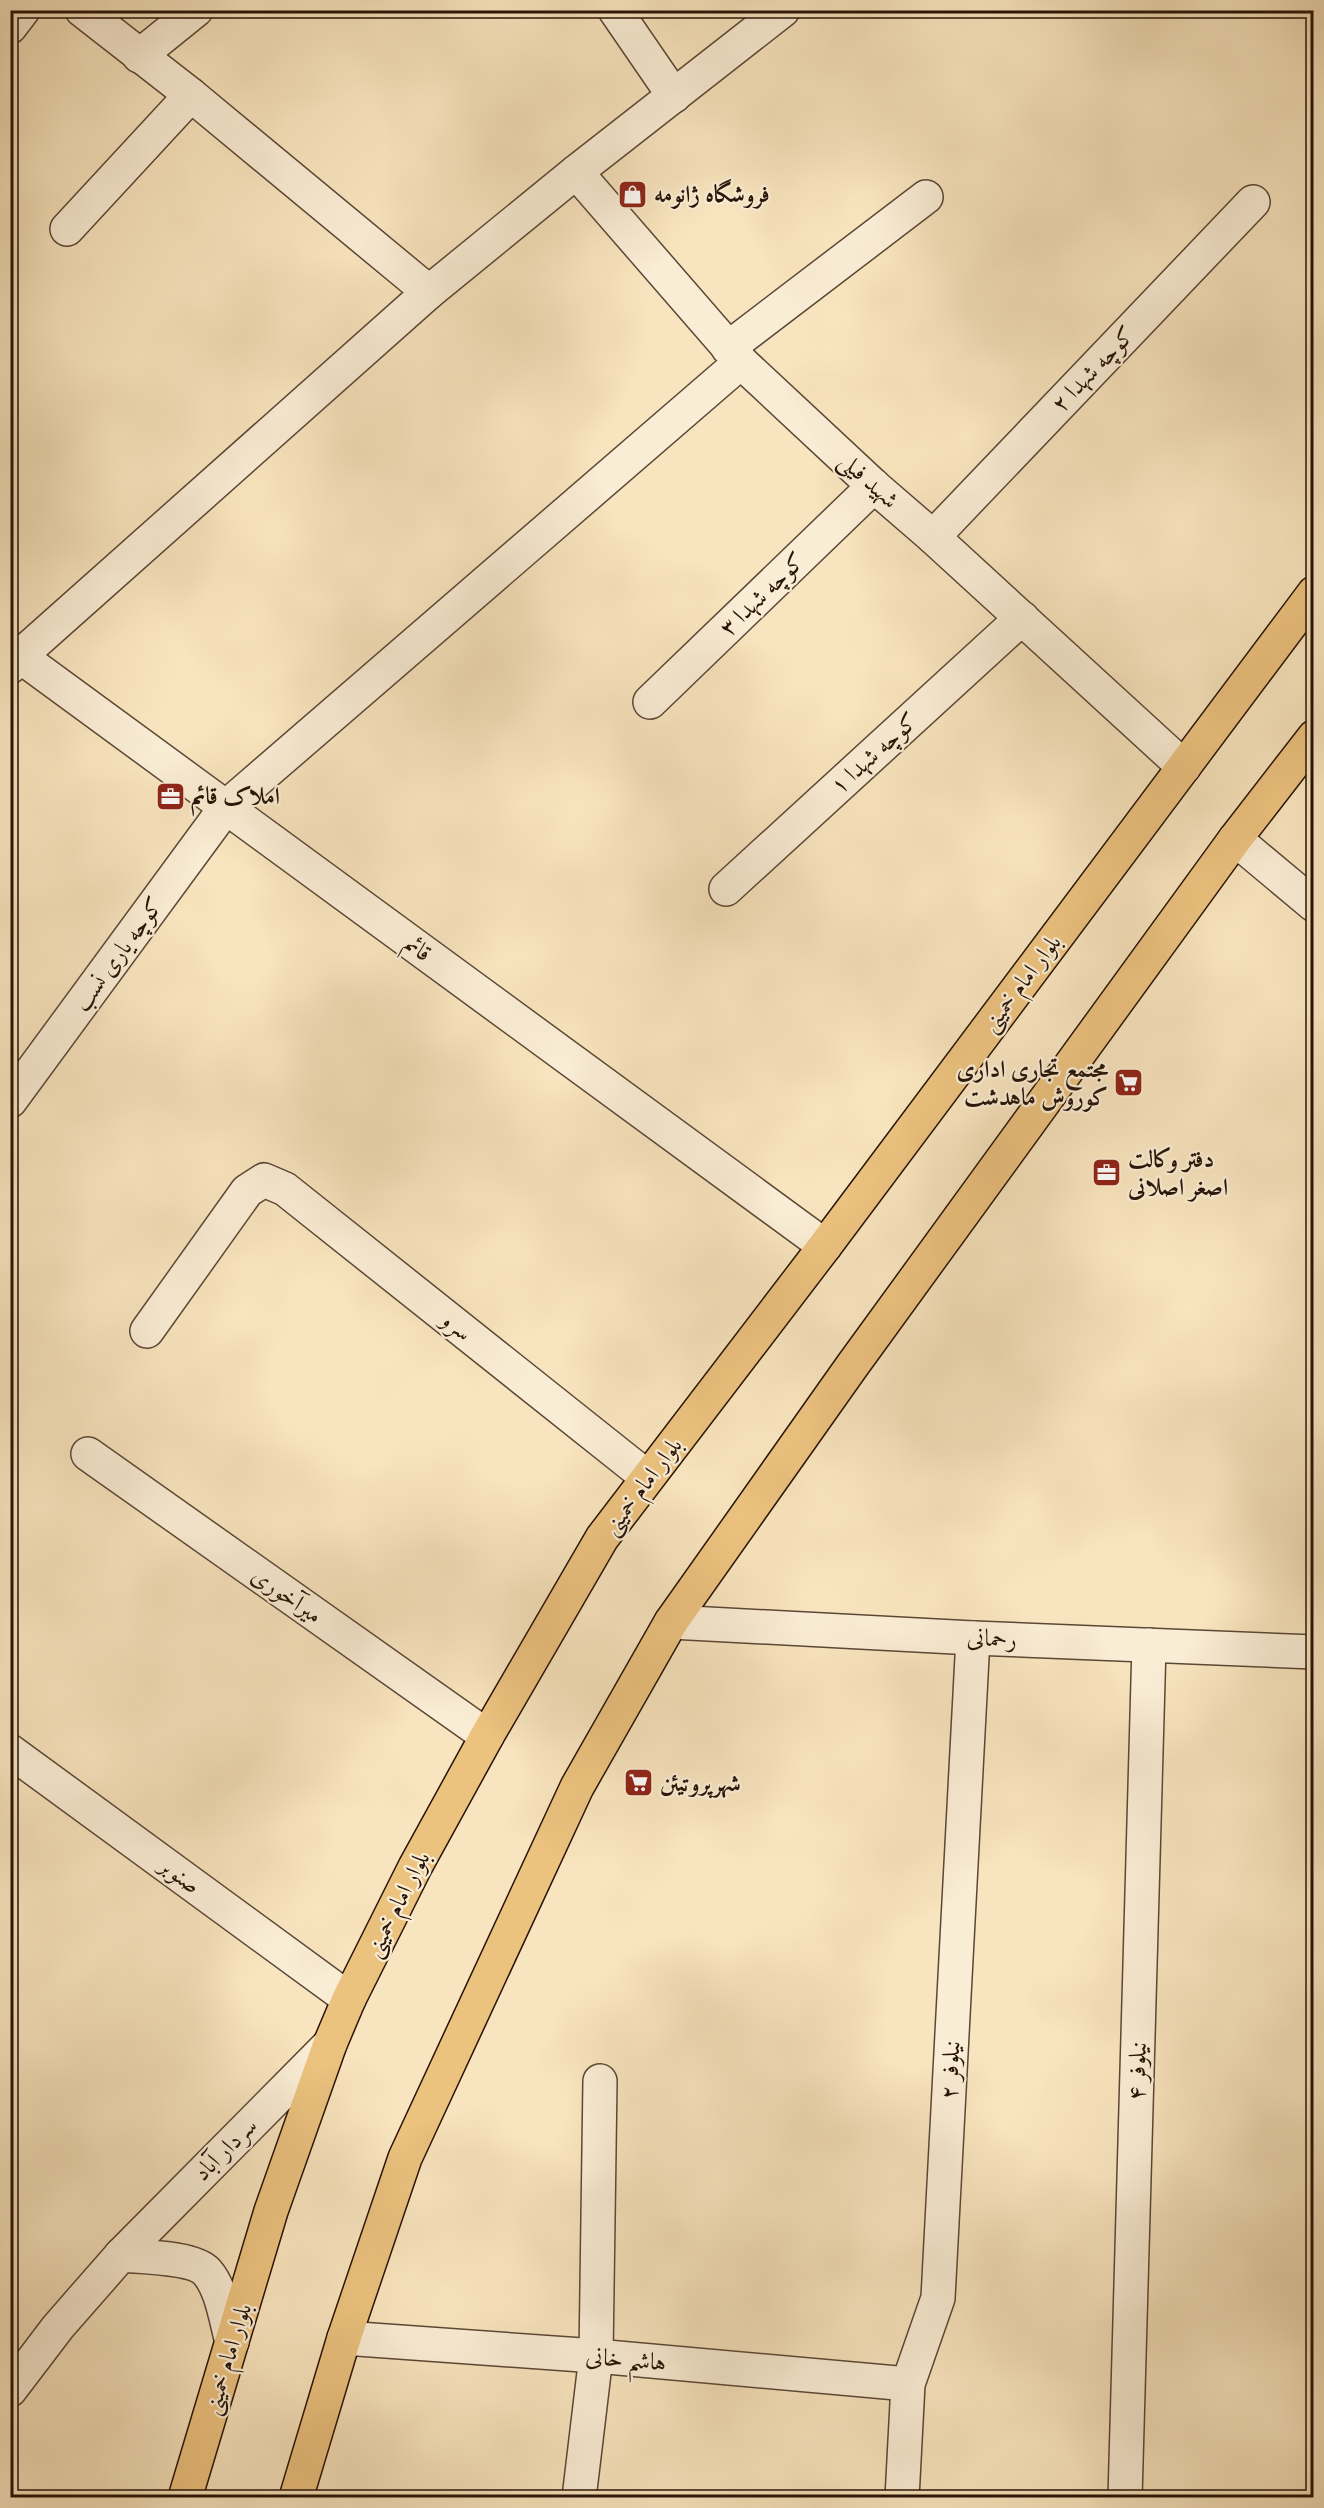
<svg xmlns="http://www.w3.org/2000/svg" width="1324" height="2508" viewBox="0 0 1324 2508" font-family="'IM FELL Great Primer',Amiri,serif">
	<rect width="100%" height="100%" fill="#f8e4be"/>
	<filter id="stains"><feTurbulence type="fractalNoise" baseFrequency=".00333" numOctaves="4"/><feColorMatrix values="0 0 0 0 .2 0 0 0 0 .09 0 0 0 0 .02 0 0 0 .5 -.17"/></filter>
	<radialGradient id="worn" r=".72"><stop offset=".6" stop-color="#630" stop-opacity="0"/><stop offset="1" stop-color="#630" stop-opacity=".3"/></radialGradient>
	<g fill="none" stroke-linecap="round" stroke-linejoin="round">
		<defs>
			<g id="minor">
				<path d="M82,10l109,85 238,197"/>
				<path d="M615,10l59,86"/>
				<path d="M10,27l13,-17"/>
				<path d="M139,56l57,-46"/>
				<path d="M576,172l165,190 133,124 59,51 251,230"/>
				<path d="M67,229l124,-134"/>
				<path d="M728,348l198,-151"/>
				<path d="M933,537l320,-335"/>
				<path d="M10,667l10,-11 409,-364 147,-120 207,-162"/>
				<path d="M650,702l224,-216"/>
				<path d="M1235,839l79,66"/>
				<path d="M726,889l296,-271"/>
				<path d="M10,1101l216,-294 515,-445"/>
				<path d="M147,1331l100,-140 17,-11 21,9 362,288"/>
				<path d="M88,1454l399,282"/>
				<path d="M10,1751l339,248"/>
				<path d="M344,2338l252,18 312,28"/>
				<path d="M579,2498l17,-142 4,-275"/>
				<path d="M902,2498l6,-114 30,-86 35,-660"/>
				<path d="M1125,2498l24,-853"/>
			</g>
			<g id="tertiary">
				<path d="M10,649l815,597"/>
				<path d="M671,1622l302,16 341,14"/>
				<path d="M121,2255c21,2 73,2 86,17 15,17 19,49 25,70"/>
				<path d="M10,2390l48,-63 63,-72 209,-211"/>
			</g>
			<g id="primary">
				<path d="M185,2498l86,-287 59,-167 19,-45 66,-132 72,-131 115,-198 223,-292 489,-653"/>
				<path d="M296,2498l48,-160 61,-180 172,-371 94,-165 181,-256 383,-527 79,-102"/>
			</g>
		</defs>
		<use href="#minor" stroke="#5b4735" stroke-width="36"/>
		<use href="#tertiary" stroke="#5b4735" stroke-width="36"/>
		<use href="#primary" stroke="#271307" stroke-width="36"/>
		<use href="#minor" stroke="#faedd5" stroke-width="33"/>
		<use href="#tertiary" stroke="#faedd5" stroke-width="33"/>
		<use href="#primary" stroke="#ecc27f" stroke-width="33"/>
	</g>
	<defs>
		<symbol id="shop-square" viewBox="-11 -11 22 22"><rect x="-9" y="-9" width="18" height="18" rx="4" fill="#8f2418" stroke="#faedd5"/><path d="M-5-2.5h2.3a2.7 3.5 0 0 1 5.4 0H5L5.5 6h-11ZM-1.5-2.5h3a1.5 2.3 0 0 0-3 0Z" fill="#fff"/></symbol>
		<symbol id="office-square" viewBox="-11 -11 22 22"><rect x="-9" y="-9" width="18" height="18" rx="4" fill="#8f2418" stroke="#faedd5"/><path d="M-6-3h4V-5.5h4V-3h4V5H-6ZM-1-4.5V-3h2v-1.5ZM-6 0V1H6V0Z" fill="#fff"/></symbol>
		<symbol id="supermarket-square" viewBox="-11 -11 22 22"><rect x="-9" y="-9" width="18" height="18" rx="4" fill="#8f2418" stroke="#faedd5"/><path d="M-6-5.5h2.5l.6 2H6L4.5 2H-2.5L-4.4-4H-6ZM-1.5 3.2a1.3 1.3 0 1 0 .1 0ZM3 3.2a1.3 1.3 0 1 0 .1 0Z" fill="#fff"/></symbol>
	</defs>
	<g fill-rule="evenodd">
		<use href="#shop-square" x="616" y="178" width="33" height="33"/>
		<use href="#office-square" x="154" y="780" width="33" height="33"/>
		<use href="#supermarket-square" x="1112" y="1066" width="33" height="33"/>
		<use href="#office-square" x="1090" y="1156" width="33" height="33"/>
		<use href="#supermarket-square" x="622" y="1766" width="33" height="33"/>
	</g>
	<g text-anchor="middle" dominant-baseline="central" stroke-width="4.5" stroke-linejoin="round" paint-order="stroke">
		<g font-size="24" font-weight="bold" fill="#271307" stroke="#faedd5" text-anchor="start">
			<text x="654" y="194">فروشگاه ژانومه</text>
			<text x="191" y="796">املاک قائم</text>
			<text x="1108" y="1069" text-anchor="end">مجتمع تجاری اداری<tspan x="1108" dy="28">کوروش ماهدشت</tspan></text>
			<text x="1128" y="1159">دفتر وکالت<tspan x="1128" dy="28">اصغر اصلانی</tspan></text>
			<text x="660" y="1783">شهرپروتیئن</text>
		</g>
		<g font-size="24" fill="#271307" stroke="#faedd5">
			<text transform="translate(1093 369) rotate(-46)">کوچه شهدا ۲</text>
			<text transform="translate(869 480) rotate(42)">شهید فیلی</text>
			<text transform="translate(762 594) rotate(-44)">کوچه شهدا ۳</text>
			<text transform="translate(874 753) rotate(-42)">کوچه شهدا ۱</text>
			<text transform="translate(418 948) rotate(36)">قائم</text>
			<text transform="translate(118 954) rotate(-54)">کوچه یاری نسب</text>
			<text transform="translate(1021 983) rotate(-53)">بلوار امام خمینی</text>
			<text transform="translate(457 1326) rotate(38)">سرو</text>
			<text transform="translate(642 1486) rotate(-53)">بلوار امام خمینی</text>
			<text transform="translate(287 1595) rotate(35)">میرآخوری</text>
			<text transform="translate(992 1638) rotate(3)">رحمانی</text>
			<text transform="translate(180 1875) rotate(36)">صنوبر</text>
			<text transform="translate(397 1904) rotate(-63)">بلوار امام خمینی</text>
			<text transform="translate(950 2070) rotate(-87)">نیلوفر ۲</text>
			<text transform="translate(1137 2071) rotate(-88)">نیلوفر ۴</text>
			<text transform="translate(225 2149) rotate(-45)">سردار آباد</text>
			<text transform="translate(227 2359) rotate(-73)">بلوار امام خمینی</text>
			<text transform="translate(626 2359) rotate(5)">هاشم خانی</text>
		</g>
	</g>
	<rect width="1324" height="2508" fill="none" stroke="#f8e4be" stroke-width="36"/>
	<rect x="12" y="12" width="1300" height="2484" fill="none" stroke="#271307" stroke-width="3"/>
	<rect x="18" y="18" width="1288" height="2472" fill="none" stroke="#271307" stroke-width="1.5"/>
	<rect width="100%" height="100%" filter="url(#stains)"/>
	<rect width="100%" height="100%" fill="url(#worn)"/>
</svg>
